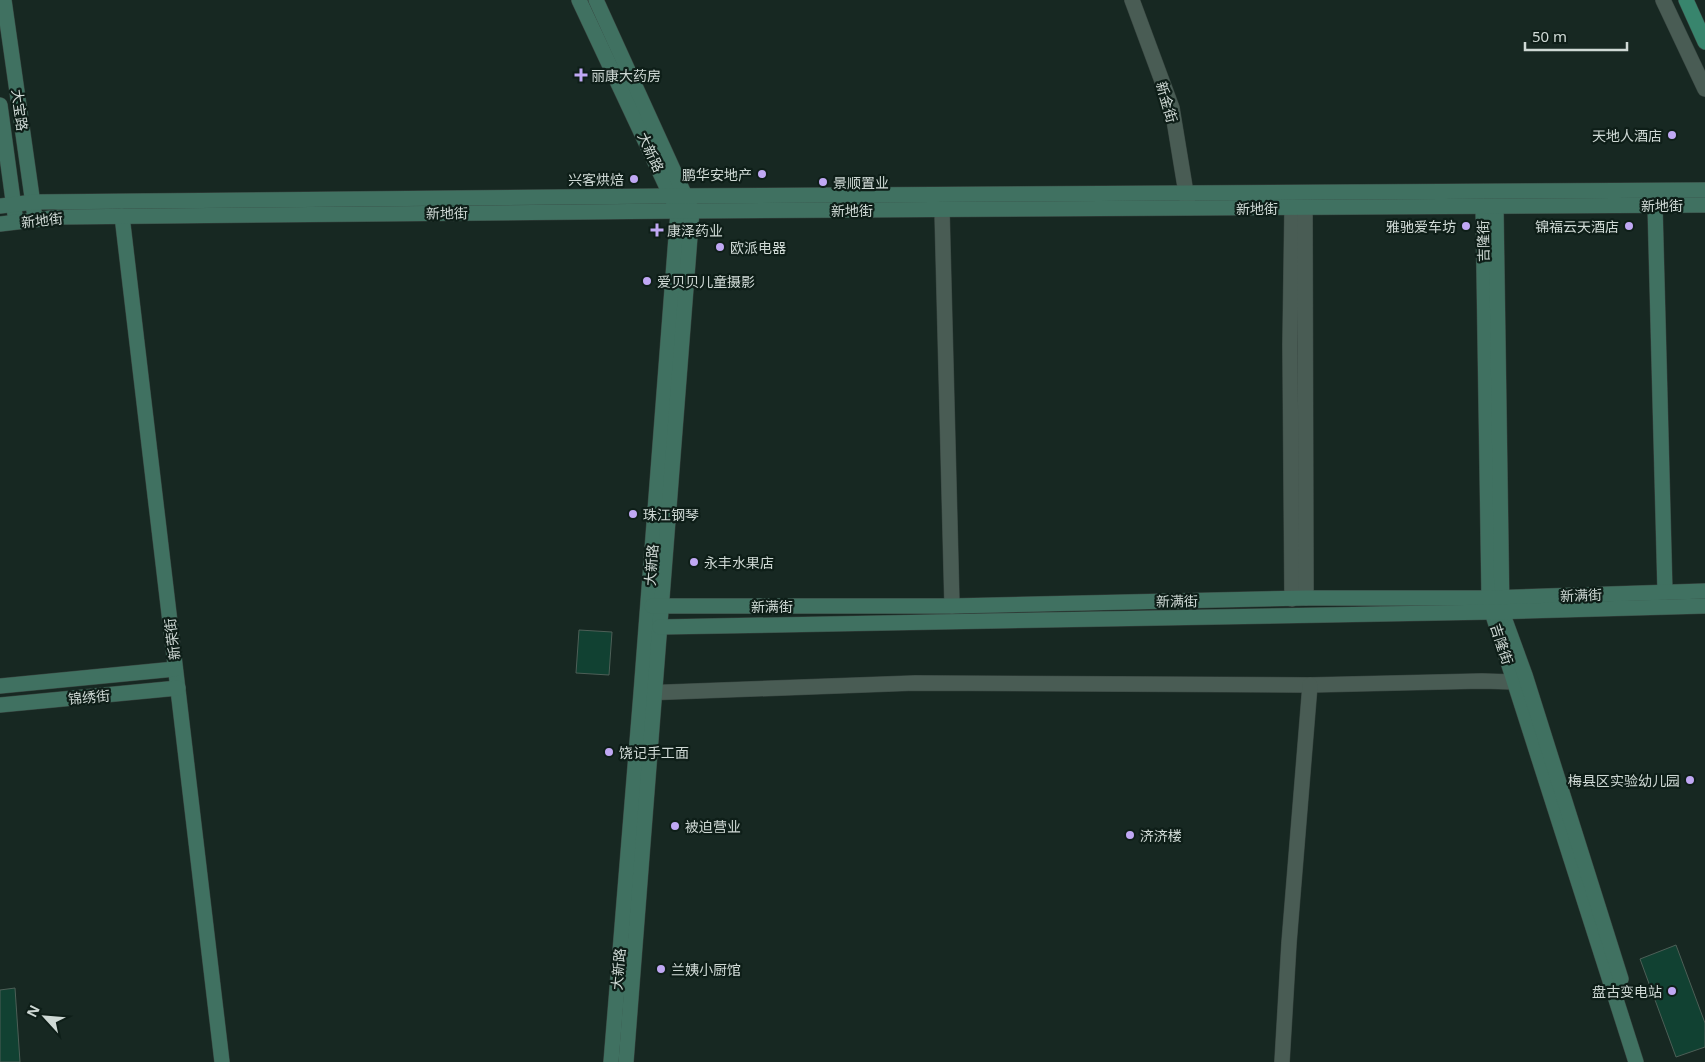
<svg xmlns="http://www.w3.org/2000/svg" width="1705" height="1062" viewBox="0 0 1705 1062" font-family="'Noto Sans','Noto Sans SC',sans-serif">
	<rect width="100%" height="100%" fill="#172822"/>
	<g fill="#114132" stroke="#4d5f57">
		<path d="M579,630l33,2 -3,43 -33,-2z"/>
		<path d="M1676,945l29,78v24l-29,10 -36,-98z"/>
		<path d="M15,988l5,74h-20v-72z"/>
	</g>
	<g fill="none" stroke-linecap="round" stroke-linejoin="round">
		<defs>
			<g id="street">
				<path d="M1132,0l40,108 16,97"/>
				<path d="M1663,0l42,89"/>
				<path d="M1292,207l-2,138 2,254"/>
				<path d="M1305,208l1,390"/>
				<path d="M942,210l10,396"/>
				<path d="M643,693l272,-10 395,2 172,-4 32,1"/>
				<path d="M1282,1062l7,-119 21,-258"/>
			</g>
			<g id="secondary">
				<path d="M4,0l30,211"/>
				<path d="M579,0l99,211 -37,482 -30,369"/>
				<path d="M596,0l96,211 -66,851"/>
				<path d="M0,105l15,110"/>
				<path d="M1655,205l10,387"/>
				<path d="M0,206l34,-4 633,-6 1038,-6"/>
				<path d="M1483,207l6,391 3,14 144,450"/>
				<path d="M1496,207l6,405 23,63 96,304"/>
				<path d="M122,216l100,846"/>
				<path d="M0,224l59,-7 619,-6 1027,-6"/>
				<path d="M652,606h300l354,-8h183l216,-7"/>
				<path d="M660,627l832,-15 213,-6"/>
				<path d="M0,686l175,-17"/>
				<path d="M0,705l178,-17"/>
			</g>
			<path id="primary" d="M1686,0l19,42"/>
		</defs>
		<use href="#street" stroke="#384540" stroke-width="16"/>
		<use href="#secondary" stroke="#384540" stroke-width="16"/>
		<use href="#primary" stroke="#384540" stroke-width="16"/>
		<use href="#street" stroke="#495c54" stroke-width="15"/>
		<use href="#secondary" stroke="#407161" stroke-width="15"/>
		<use href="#primary" stroke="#38856d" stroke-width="15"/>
	</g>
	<g fill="#c0a8f4" stroke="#0e1e18" stroke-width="2">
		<path d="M578.5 67.5h5v5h5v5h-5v5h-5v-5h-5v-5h5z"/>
		<circle cx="1672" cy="135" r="5"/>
		<circle cx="762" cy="174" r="5"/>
		<circle cx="634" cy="179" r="5"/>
		<circle cx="823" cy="182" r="5"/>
		<circle cx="1466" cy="226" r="5"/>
		<circle cx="1629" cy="226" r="5"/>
		<path d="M654.5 222.5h5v5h5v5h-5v5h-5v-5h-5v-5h5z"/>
		<circle cx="720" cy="247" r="5"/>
		<circle cx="647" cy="281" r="5"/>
		<circle cx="633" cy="514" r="5"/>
		<circle cx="694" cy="562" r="5"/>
		<circle cx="609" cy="752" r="5"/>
		<circle cx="1690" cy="780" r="5"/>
		<circle cx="675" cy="826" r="5"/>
		<circle cx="1130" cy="835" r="5"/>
		<circle cx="661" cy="969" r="5"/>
		<circle cx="1672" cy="991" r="5"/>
	</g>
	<g text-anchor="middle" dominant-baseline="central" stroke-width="4.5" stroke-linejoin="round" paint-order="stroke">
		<g font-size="14" fill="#cfd9d5" stroke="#0e1e18" text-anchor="start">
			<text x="591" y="75">丽康大药房</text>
			<text x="1662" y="135" text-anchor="end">天地人酒店</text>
			<text x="752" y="174" text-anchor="end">鹏华安地产</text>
			<text x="624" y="179" text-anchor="end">兴客烘焙</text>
			<text x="833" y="182">景顺置业</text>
			<text x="1456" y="226" text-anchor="end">雅驰爱车坊</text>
			<text x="1619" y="226" text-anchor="end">锦福云天酒店</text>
			<text x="667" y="230">康泽药业</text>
			<text x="730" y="247">欧派电器</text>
			<text x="657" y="281">爱贝贝儿童摄影</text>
			<text x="643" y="514">珠江钢琴</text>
			<text x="704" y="562">永丰水果店</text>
			<text x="619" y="752">饶记手工面</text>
			<text x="1680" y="780" text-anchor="end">梅县区实验幼儿园</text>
			<text x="685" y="826">被迫营业</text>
			<text x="1140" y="835">济济楼</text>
			<text x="671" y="969">兰姨小厨馆</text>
			<text x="1662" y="991" text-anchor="end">盘古变电站</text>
		</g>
		<g font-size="14" fill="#cfd9d5" stroke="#0e1e18">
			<text transform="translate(1167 102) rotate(74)">新金街</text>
			<text transform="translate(20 110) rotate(82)">大宝路</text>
			<text transform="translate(651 152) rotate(65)">大新路</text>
			<text x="1662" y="205">新地街</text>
			<text x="1257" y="208">新地街</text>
			<text x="852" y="210">新地街</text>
			<text transform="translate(447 213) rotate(-1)">新地街</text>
			<text transform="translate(42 220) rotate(-6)">新地街</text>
			<text transform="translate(1483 241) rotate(-91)">吉隆街</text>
			<text transform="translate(651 565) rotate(-86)">大新路</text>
			<text transform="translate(1581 595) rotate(-2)">新满街</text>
			<text transform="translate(1177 601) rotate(-1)">新满街</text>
			<text x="772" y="606">新满街</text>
			<text transform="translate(172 639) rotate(-97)">新荣街</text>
			<text transform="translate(1502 644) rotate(72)">吉隆街</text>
			<text transform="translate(89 697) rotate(-5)">锦绣街</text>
			<text transform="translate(618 969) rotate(-85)">大新路</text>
		</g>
	</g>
	<g transform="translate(45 1017) rotate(296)" stroke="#0e1e18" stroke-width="4" paint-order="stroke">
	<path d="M0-4L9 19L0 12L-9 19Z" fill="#cfd9d5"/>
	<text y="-8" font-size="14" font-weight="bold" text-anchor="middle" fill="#cfd9d5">N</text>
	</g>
	<path d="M1525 42v8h102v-8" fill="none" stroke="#cfd9d5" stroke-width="2.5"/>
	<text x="1532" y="42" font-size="15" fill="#cfd9d5" stroke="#0e1e18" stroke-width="4" paint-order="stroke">50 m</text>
</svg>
